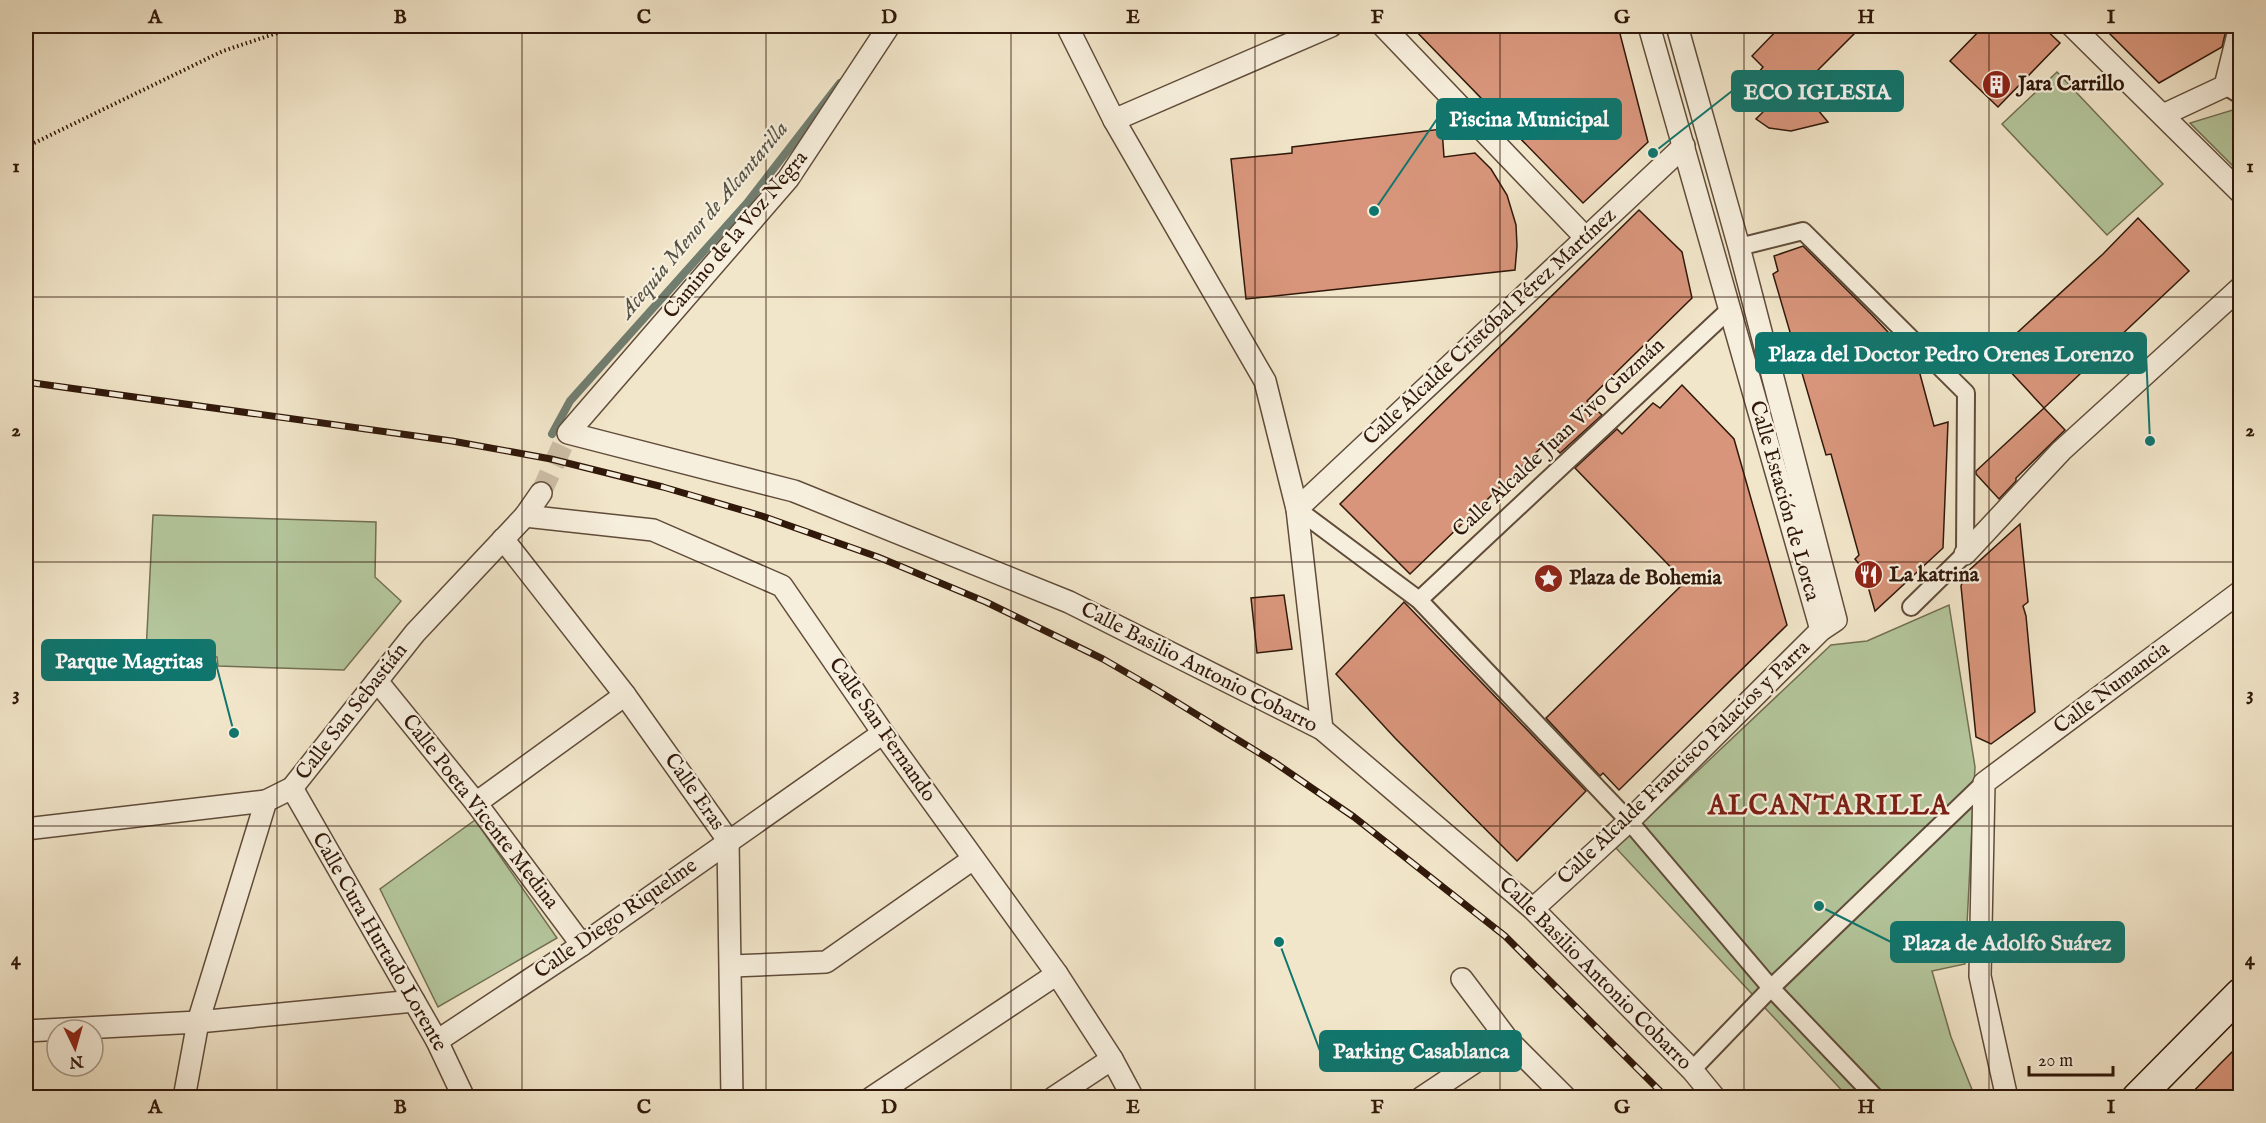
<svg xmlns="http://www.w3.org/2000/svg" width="2266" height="1123" viewBox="0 0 2266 1123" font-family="'IM FELL English',serif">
	<rect width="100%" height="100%" fill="#f2e6ca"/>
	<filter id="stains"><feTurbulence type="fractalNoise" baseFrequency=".00333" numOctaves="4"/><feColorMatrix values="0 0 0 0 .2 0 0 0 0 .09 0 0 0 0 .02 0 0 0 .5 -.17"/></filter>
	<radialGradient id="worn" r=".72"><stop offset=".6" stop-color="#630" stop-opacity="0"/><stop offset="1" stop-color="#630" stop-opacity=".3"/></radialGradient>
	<g fill="#b4c69c" stroke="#726f53" stroke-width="1.5">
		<path d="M2240,71v102l-50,-50 43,-13z"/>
		<path d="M2057,72l106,112 -56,51 -105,-111z"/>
		<path d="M153,515l223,7 -1,55 26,24 -57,69 -126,-4 -1,-9 -71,-5z"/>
		<path d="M1949,605l26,162 -10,197 -33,7 19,66 24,60h-127l-232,-249 215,-203 36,-4z"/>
		<path d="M475,820l82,118 -119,69 -58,-118z"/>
	</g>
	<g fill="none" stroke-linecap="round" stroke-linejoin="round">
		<path stroke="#717d6f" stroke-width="8" d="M552,434l18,-33 177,-198 93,-120"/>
	</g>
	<g fill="#d8957b" stroke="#30180a" stroke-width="1.5">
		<path d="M1411,26h207l30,116 -65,61z"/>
		<path d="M1781,26h81l-49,49 13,14 -8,21 10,12 -37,9 -22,-3 -13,-9 7,-7 -9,-14 -3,-16 12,-15 -11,-11z"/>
		<path d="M1984,26h58l18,17 -62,64 -48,-46z"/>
		<path d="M2102,26h125l-5,21 -63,36z"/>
		<path d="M1442,129l2,28 31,-4 16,16 16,26 9,30 1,21 -2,24 -269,29 -15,-140 61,-6v-6z"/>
		<path d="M1639,210l43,42 10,46 -105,103 15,14 -42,38 -12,-12 -138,133 -70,-70z"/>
		<path d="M2138,218l51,53 -145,137 -50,-54 109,-100z"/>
		<path d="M1803,246l69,69 45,48 17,63 14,-4 -5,126 -68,63 -12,-42 -8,-10 4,-4 -28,-101 -5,1 -53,-181 5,-3 -4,-15z"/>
		<path d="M1682,385l52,54 53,186 -168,165 -16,-17 -3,3 -54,-58 139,-136 -110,-114 42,-39 5,5 31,-31 7,5z"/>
		<path d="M2044,408l21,22 -49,48v3l-17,18 -23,-25v-3z"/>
		<path d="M2020,524l8,78 -5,4 3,10 9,96 -44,32 -15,-7 -15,-151 4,-12z"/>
		<path d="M1284,595l8,54 -35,4 -6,-55z"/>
		<path d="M1404,602l182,189 -69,70 -122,-123 -59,-64z"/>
		<path d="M2241,1043v55h-54l32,-33z"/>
	</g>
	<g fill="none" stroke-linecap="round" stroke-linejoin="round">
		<path stroke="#cbbda4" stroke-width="21" stroke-dasharray="21 10" stroke-linecap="butt" d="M541,493l27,-60"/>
		<defs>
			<g id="pedestrian">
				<path d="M2225,86l15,9"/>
				<path d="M1739,247l64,-16 163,162 -1,161 -54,53"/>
				<path d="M1297,509l122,91 210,221 142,167 105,110"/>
				<path d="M1419,600l311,-291"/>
				<path d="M1692,1070l79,-82 213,-205"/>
			</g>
			<g id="minor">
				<path d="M889,26l-101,153 -220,254 226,58 275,111 253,127 211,180 159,161 23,28"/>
				<path d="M1067,26l47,94 151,261 32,128 25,220"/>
				<path d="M1383,26l202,211"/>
				<path d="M1649,26l172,604"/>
				<path d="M2072,26l168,166"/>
				<path d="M2163,115l62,-29 15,-60"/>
				<path d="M1114,120l217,-94"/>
				<path d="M1297,509l387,-363"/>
				<path d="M525,516l128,14 129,56 101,147 174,241 55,85 21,39"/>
				<path d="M503,539l122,156 103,145 4,258"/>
				<path d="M1965,554l96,-103 179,-163"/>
				<path d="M377,681l99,122 106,142"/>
				<path d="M292,788l145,253 27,57"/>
				<path d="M476,803l149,-108"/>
				<path d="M26,829l240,-28"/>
				<path d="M1533,909l96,-88 192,-191 15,-10 -97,-373 -62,-221"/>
				<path d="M732,966l94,-4 147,-103"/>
				<path d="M1462,979l46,61 58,58"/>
				<path d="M26,1031l172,-9 216,-21"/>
				<path d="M437,1041l145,-96 301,-212"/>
				<path d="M184,1098l14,-76 68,-221 26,-13 123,-155 110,-117 16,-23"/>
				<path d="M871,1098l186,-124"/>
				<path d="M1053,1098l59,-39"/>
				<path d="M1421,1098l87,-58"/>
				<path d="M2007,1098l-27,-122 4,-193 256,-191"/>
			</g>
			<path id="secondary" d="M2137,1098l103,-104"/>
		</defs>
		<use href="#pedestrian" stroke="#604c3a" stroke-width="20"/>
		<use href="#minor" stroke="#604c3a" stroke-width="24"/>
		<use href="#secondary" stroke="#30180a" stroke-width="33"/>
		<path stroke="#30180a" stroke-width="4" stroke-dasharray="1.5 3" stroke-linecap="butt" d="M26,147l197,-96 75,-25"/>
		<use href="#pedestrian" stroke="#f7efdd" stroke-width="16"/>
		<use href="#minor" stroke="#f7efdd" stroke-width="21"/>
		<use href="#secondary" stroke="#f7efdd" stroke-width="30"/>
		<defs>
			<path id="rail" d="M26,382l426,59 99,18 112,28 99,29 116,41 108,45 117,57 57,33 114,70 80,55 151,119 162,162"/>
		</defs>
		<use href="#rail" stroke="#30180a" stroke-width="7"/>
		<use href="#rail" stroke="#f7efdd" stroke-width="4.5" stroke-dasharray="14" stroke-linecap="butt"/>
	</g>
	<path fill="none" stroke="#30180a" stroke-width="1.5" stroke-opacity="0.55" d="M277,26v1072M522,26v1072M766,26v1072M1011,26v1072M1255,26v1072M1500,26v1072M1744,26v1072M1989,26v1072M26,297h2214M26,562h2214M26,826h2214"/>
	<defs>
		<symbol id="building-disc" viewBox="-11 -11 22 22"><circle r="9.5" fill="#8f2418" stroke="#f7efdd"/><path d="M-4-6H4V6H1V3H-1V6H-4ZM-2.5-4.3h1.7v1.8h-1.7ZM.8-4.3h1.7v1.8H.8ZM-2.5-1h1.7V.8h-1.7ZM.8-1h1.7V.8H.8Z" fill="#fff"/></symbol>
		<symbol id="restaurant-disc" viewBox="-11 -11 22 22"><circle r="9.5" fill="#8f2418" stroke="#f7efdd"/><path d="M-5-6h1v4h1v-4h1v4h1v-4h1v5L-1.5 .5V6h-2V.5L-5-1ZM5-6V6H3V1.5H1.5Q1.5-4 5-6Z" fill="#fff"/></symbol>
		<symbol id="sight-disc" viewBox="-11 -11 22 22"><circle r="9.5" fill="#8f2418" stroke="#f7efdd"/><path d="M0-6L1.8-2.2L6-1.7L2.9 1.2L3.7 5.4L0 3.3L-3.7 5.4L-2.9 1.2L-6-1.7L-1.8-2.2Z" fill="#fff"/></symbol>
	</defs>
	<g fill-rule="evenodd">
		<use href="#building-disc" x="1980" y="68" width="33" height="33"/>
		<use href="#restaurant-disc" x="1852" y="558" width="33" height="33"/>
		<use href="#sight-disc" x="1532" y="562" width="33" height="33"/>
	</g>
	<g text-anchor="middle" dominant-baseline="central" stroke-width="4.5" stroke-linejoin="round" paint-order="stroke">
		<g font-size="21" font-weight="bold" fill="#30180a" stroke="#f7efdd" text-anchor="start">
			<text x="2018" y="84">Jara Carrillo</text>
			<text x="1889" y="575">La katrina</text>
			<text x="1569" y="578">Plaza de Bohemia</text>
		</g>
		<g font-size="21" fill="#30180a" stroke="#f7efdd">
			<text transform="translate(736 235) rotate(-50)">Camino de la Voz Negra</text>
			<text transform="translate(1490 327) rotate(-43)">Calle Alcalde Cristóbal Pérez Martínez</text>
			<text transform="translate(1559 438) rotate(-43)">Calle Alcalde Juan Vivo Guzmán</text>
			<text transform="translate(1784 501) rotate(74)">Calle Estación de Lorca</text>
			<text transform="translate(1199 668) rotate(27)">Calle Basilio Antonio Cobarro</text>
			<text transform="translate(2112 688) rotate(-37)">Calle Numancia</text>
			<text transform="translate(352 712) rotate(-52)">Calle San Sebastián</text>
			<text transform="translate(882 730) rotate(55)">Calle San Fernando</text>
			<text transform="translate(1684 763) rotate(-44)">Calle Alcalde Francisco Palacios y Parra</text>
			<text transform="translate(694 792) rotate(55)">Calle Eras</text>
			<text transform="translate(480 812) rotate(52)">Calle Poeta Vicente Medina</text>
			<text transform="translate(616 919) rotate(-35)">Calle Diego Riquelme</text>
			<text transform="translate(379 942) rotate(60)">Calle Cura Hurtado Lorente</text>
			<text transform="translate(1595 974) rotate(45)">Calle Basilio Antonio Cobarro</text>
		</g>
		<g font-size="22" font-style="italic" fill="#565345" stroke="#f7efdd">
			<text transform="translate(704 220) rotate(-50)">Acequia Menor de Alcantarilla</text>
		</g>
		<g font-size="27" font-weight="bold" letter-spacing="1.5" fill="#7a1f14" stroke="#f7efdd">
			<text x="1829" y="807">ALCANTARILLA</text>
		</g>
	</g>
	<path fill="none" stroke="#0f766e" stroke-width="2" d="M1653 153L1732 91M1374 211L1437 119M2150 441L2146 353M234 733L215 660M1819 906L1891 942M1279 942L1320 1051"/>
	<g fill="#0f766e" stroke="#f7efdd" stroke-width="2">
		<circle cx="1653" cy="153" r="6"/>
		<circle cx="1374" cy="211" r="6"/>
		<circle cx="2150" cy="441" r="6"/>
		<circle cx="234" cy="733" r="6"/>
		<circle cx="1819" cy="906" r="6"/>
		<circle cx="1279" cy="942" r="6"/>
	</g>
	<g fill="#0f766e" stroke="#0f766e" stroke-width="2">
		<rect x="1732" y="71" width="171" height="40" rx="6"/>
		<rect x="1437" y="99" width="184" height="40" rx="6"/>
		<rect x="1756" y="333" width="390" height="40" rx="6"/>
		<rect x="42" y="640" width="173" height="40" rx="6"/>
		<rect x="1891" y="922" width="233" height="40" rx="6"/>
		<rect x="1320" y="1031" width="201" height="40" rx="6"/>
	</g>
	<g font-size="22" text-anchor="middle" font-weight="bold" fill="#fff">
		<text x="1817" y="99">ECO IGLESIA</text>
		<text x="1529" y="126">Piscina Municipal</text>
		<text x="1951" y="361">Plaza del Doctor Pedro Orenes Lorenzo</text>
		<text x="129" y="668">Parque Magritas</text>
		<text x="2007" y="950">Plaza de Adolfo Suárez</text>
		<text x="1421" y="1058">Parking Casablanca</text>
	</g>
	<rect width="2266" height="1123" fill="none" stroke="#f2e6ca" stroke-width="66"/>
	<g transform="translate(75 1048) rotate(175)"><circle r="28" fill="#f7efdd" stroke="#a79989" stroke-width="1.5"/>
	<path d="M0-4.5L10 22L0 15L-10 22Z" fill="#8f2418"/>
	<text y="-9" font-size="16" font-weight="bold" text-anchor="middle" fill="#30180a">N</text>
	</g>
	<path d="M2029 1066v9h84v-9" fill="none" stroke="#30180a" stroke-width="3"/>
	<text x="2038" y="1066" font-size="18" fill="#30180a" stroke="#f7efdd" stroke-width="4.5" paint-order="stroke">20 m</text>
	<rect x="33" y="33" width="2200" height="1057" fill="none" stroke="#30180a" stroke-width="2"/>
	<g font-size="20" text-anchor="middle" font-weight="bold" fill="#30180a">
		<text x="155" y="23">A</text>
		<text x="400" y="23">B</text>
		<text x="644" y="23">C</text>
		<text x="889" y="23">D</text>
		<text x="1133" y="23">E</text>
		<text x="1377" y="23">F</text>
		<text x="1622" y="23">G</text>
		<text x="1866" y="23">H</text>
		<text x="2111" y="23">I</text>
		<text x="16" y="172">1</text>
		<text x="2250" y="172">1</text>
		<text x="16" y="436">2</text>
		<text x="2250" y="436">2</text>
		<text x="16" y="700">3</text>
		<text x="2250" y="700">3</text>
		<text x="16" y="965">4</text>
		<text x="2250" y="965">4</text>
		<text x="155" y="1113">A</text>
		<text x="400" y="1113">B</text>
		<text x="644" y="1113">C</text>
		<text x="889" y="1113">D</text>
		<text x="1133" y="1113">E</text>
		<text x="1377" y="1113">F</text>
		<text x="1622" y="1113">G</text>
		<text x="1866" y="1113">H</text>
		<text x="2111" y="1113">I</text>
	</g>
	<rect width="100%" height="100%" filter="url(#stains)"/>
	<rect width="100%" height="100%" fill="url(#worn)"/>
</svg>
